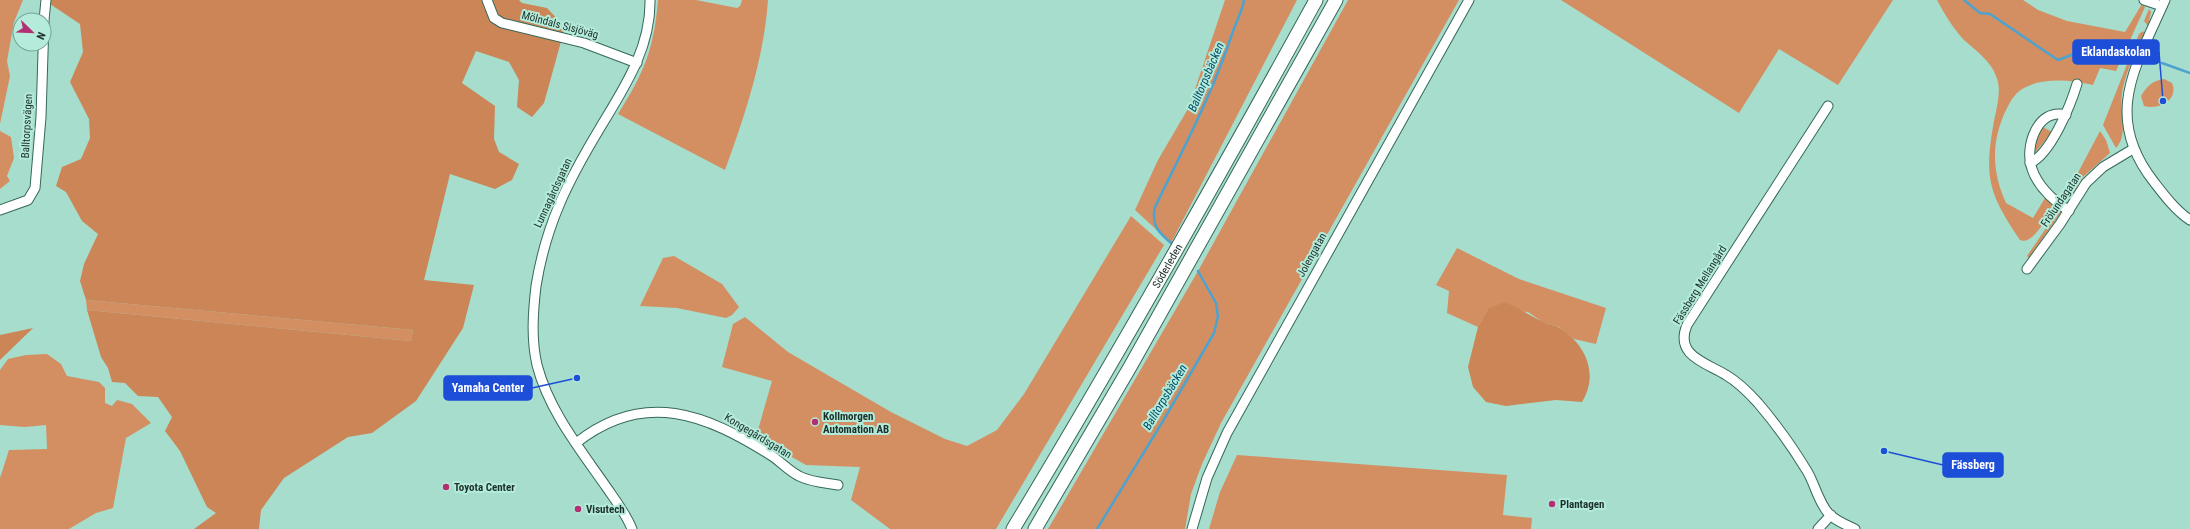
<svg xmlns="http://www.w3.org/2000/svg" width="2190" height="529" viewBox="0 0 2190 529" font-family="'Roboto Condensed',sans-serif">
	<rect width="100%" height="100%" fill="#a7ddcd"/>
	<g fill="#d38f62">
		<path d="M0,0h23l-9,22 -7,39 3,15 -10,48z"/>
		<path d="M658,0h38l41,8 3,-2 2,-6h26c-4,58 -23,115 -43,170l-107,-56c26,-41 36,-65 40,-114z"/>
		<path d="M1225,0h72l-126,243 -36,-33 23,-50 31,-53z"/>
		<path d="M1348,0h111l-238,423 -19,41 -11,30 -6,35h-137l150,-258z"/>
		<path d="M1561,0h332l-55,85 -59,-36 -40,64z"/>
		<path d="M1937,0h86l15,10 29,11 58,11 17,-28 3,3 -29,64 -16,-3 -7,17c-21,-5 -50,-8 -69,3 -8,4 -12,11 -16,18 -17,33 -17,64 -2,97l27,15 12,-20 9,8c-6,9 -21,40 -34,34 -32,-47 -36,-63 -26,-119 3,-15 8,-31 2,-45 -5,-15 -21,-26 -32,-36 -11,-12 -19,-25 -27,-40z"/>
		<path d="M2149,9l2,3 -3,14 -4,-5z"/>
		<path d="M2143,31l2,3 -8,15 -2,-1 -2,6 2,1c-6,11 -11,25 -13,38 -3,17 7,42 -6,55l-13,-23 36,-91z"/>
		<path d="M2164,79l8,4c7,17 -13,27 -28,23l-3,-10c6,-10 11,-15 23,-17z"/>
		<path d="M2041,126l11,6 -18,22 -2,-7z"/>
		<path d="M0,131l11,6 3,21 -7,18 3,5 -10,8z"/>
		<path d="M2100,131l6,9 4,13 -26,23 -14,22 -7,3z"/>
		<path d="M2059,209l3,2 -33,47 -2,-2z"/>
		<path d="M1131,216l33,29 -168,284h-106l-39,-29 9,-33 -54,-2 -50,-28 16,-56 -50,-14 11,-43 12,-7 43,35 103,60 54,27 22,7 30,-16 27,-36z"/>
		<path d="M1457,248l62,31 87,29 -10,36 -22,-5 -15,-12 -15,-4 -16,-11 -40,-3 -10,18 -31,-14 2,-22 -13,-6z"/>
		<path d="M674,256l48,28 17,23 -7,8 -6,3 -49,-10 -37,-2 23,-48z"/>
		<path d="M86,300l327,30 -2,11 -324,-31z"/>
		<path d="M47,354l14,10 6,12 32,6 6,6v15l7,3 5,-6 15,4 19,19 -25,15 -13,70 -17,5 -27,16h-69v-51l9,-28 38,-1 -1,-24 -21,2 -25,-2v-55l8,-11 18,-4z"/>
		<path d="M1237,455l270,20 -4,40 29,3 -1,11h-322l11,-37z"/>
	</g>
	<g fill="#cb8556">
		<path d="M41,0h478l3,3 25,5 18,19 -21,76 -12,14 -15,-10 2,-27 -10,-18 -33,-11 -14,32 33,23 -1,33 5,13 20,12 -7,16 -17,9 -45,-15 -26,106 50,5 -11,43 -47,73 -44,32 -24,4 -64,41 -23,32 -2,19h-65l22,-16 -9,-6 -27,-56 -15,-20 7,-14 -14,-20 -20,-1 -13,-13 -13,-1 -4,-14 -7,-11 -14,-47 324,31 2,-11 -327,-30 -6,-19 4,-17 14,-30 -16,-13 -16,-29 -10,-6 6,-19 19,-8 9,-21 -1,-19 -19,-37 13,-30 -3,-28 -33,-22z"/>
		<path d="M1505,302c13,6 25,13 38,20 5,3 12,3 17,6 26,17 39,46 22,74l-26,-2 -50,6 -20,-4 -13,-15 -5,-20 10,-40 10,-18z"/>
		<path d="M33,328l-33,32v-25z"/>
	</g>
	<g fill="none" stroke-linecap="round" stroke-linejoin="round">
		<g stroke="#4ca3d0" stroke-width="2.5">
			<path d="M1964,0l16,13 10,1 68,46 48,-18 12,-2"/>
			<path d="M2162,63l28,10"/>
			<path d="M1171,243c-13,-11 -20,-18 -16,-36 28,-58 58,-114 78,-176 4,-11 9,-19 11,-31"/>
			<path d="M1097,529l66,-108 51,-88 4,-17 -2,-13 -18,-32"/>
		</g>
		<defs>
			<g id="minor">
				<path d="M487,0l7,18 8,5 82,20 53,20"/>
				<path d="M2144,0l18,6"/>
				<path d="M2165,0c-29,66 -63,116 -11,182 10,13 22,29 36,38"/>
				<path d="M44,20l2,-20"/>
				<path d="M1828,106l-141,219c-13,31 20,38 39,50 12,7 23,18 32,28 18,21 35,45 49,68 8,13 11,31 22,43 7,7 17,11 26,15"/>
				<path d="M2066,115c-29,-8 -42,33 -34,54 6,18 22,32 37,42"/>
				<path d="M2030,163c21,-9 41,-59 47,-79"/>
				<path d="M0,210l28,-10 7,-12 6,-71 3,-96"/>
				<path d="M2027,269l33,-45 26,-41 17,-16 30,-18"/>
				<path d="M576,443c68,-54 130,-29 196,13 9,6 17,15 27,20 11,6 27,7 39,9"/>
				<path d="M632,529c-6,-15 -16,-28 -25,-41 -27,-39 -58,-77 -70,-123 -6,-26 -4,-53 -1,-79 10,-62 32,-105 64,-158 24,-40 51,-80 50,-128"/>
				<path d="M1192,529l15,-51 20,-45 242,-433"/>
				<path d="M1818,529l13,-14"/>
			</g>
			<g id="highway">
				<path id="s1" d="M1013,529c105,-174 205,-351 303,-529"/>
				<path d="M1035,529l95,-162 206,-367"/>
			</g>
		</defs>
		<use href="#minor" stroke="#35685a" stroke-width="11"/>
		<use href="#highway" stroke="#35685a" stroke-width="15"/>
		<use href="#minor" stroke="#fff" stroke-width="9"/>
		<use href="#highway" stroke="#fff" stroke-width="13"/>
	</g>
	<g fill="#b42e72" stroke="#b4ebda" stroke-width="1.5">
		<circle cx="815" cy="422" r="4"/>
		<circle cx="446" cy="487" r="4"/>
		<circle cx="1552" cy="504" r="4"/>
		<circle cx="578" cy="509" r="4"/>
	</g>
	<g text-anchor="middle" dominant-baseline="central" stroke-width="4" stroke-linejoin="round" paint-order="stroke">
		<g font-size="11" fill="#1b302a" stroke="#b4ebda">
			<text transform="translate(560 25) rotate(15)">Mölndals Sisjöväg</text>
			<text transform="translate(27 126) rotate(-87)">Balltorpsvägen</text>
			<text transform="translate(553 193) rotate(-65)">Lunnagårdsgatan</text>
			<text transform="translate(2061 200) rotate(-56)">Frölundagatan</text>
			<text transform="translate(1312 255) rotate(-61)">Jolengatan</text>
			<text stroke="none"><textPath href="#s1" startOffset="305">Söderleden</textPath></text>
			<text transform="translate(1700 285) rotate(-58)">Fässberg Mellangård</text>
			<text transform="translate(758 436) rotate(31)">Kongegårdsgatan</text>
		</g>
		<g font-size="11" font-weight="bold" fill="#1b302a" stroke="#b4ebda" text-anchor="start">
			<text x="823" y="416">Kollmorgen<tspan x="823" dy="13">Automation AB</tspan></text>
			<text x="454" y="487">Toyota Center</text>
			<text x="1560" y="504">Plantagen</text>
			<text x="586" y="509">Visutech</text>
		</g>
		<g font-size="12" font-style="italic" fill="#024d6b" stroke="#b4ebda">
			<text transform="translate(1206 77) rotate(-67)">Balltorpsbäcken</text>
			<text transform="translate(1165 397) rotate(-59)">Balltorpsbäcken</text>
		</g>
	</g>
	<path fill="none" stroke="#1d4ed8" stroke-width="1.5" d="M2163 101L2159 52M577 378L532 388M1884 451L1943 465"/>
	<g fill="#1d4ed8" stroke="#b4ebda" stroke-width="1.5">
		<circle cx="2163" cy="101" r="4"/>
		<circle cx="577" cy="378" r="4"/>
		<circle cx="1884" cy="451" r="4"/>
	</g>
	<g fill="#1d4ed8" stroke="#1d4ed8" stroke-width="1.5">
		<rect x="2073" y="40" width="86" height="24" rx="4"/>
		<rect x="444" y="376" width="88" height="24" rx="4"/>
		<rect x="1943" y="453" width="60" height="24" rx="4"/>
	</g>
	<g font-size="12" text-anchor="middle" font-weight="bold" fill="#fff">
		<text x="2116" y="56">Eklandaskolan</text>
		<text x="488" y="392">Yamaha Center</text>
		<text x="1973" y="469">Fässberg</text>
	</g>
	<g transform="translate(32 32) rotate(113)"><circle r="19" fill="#b4ebda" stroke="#77a094"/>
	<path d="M0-3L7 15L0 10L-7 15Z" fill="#b42e72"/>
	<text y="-6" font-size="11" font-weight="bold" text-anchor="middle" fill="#1b302a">N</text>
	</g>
</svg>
